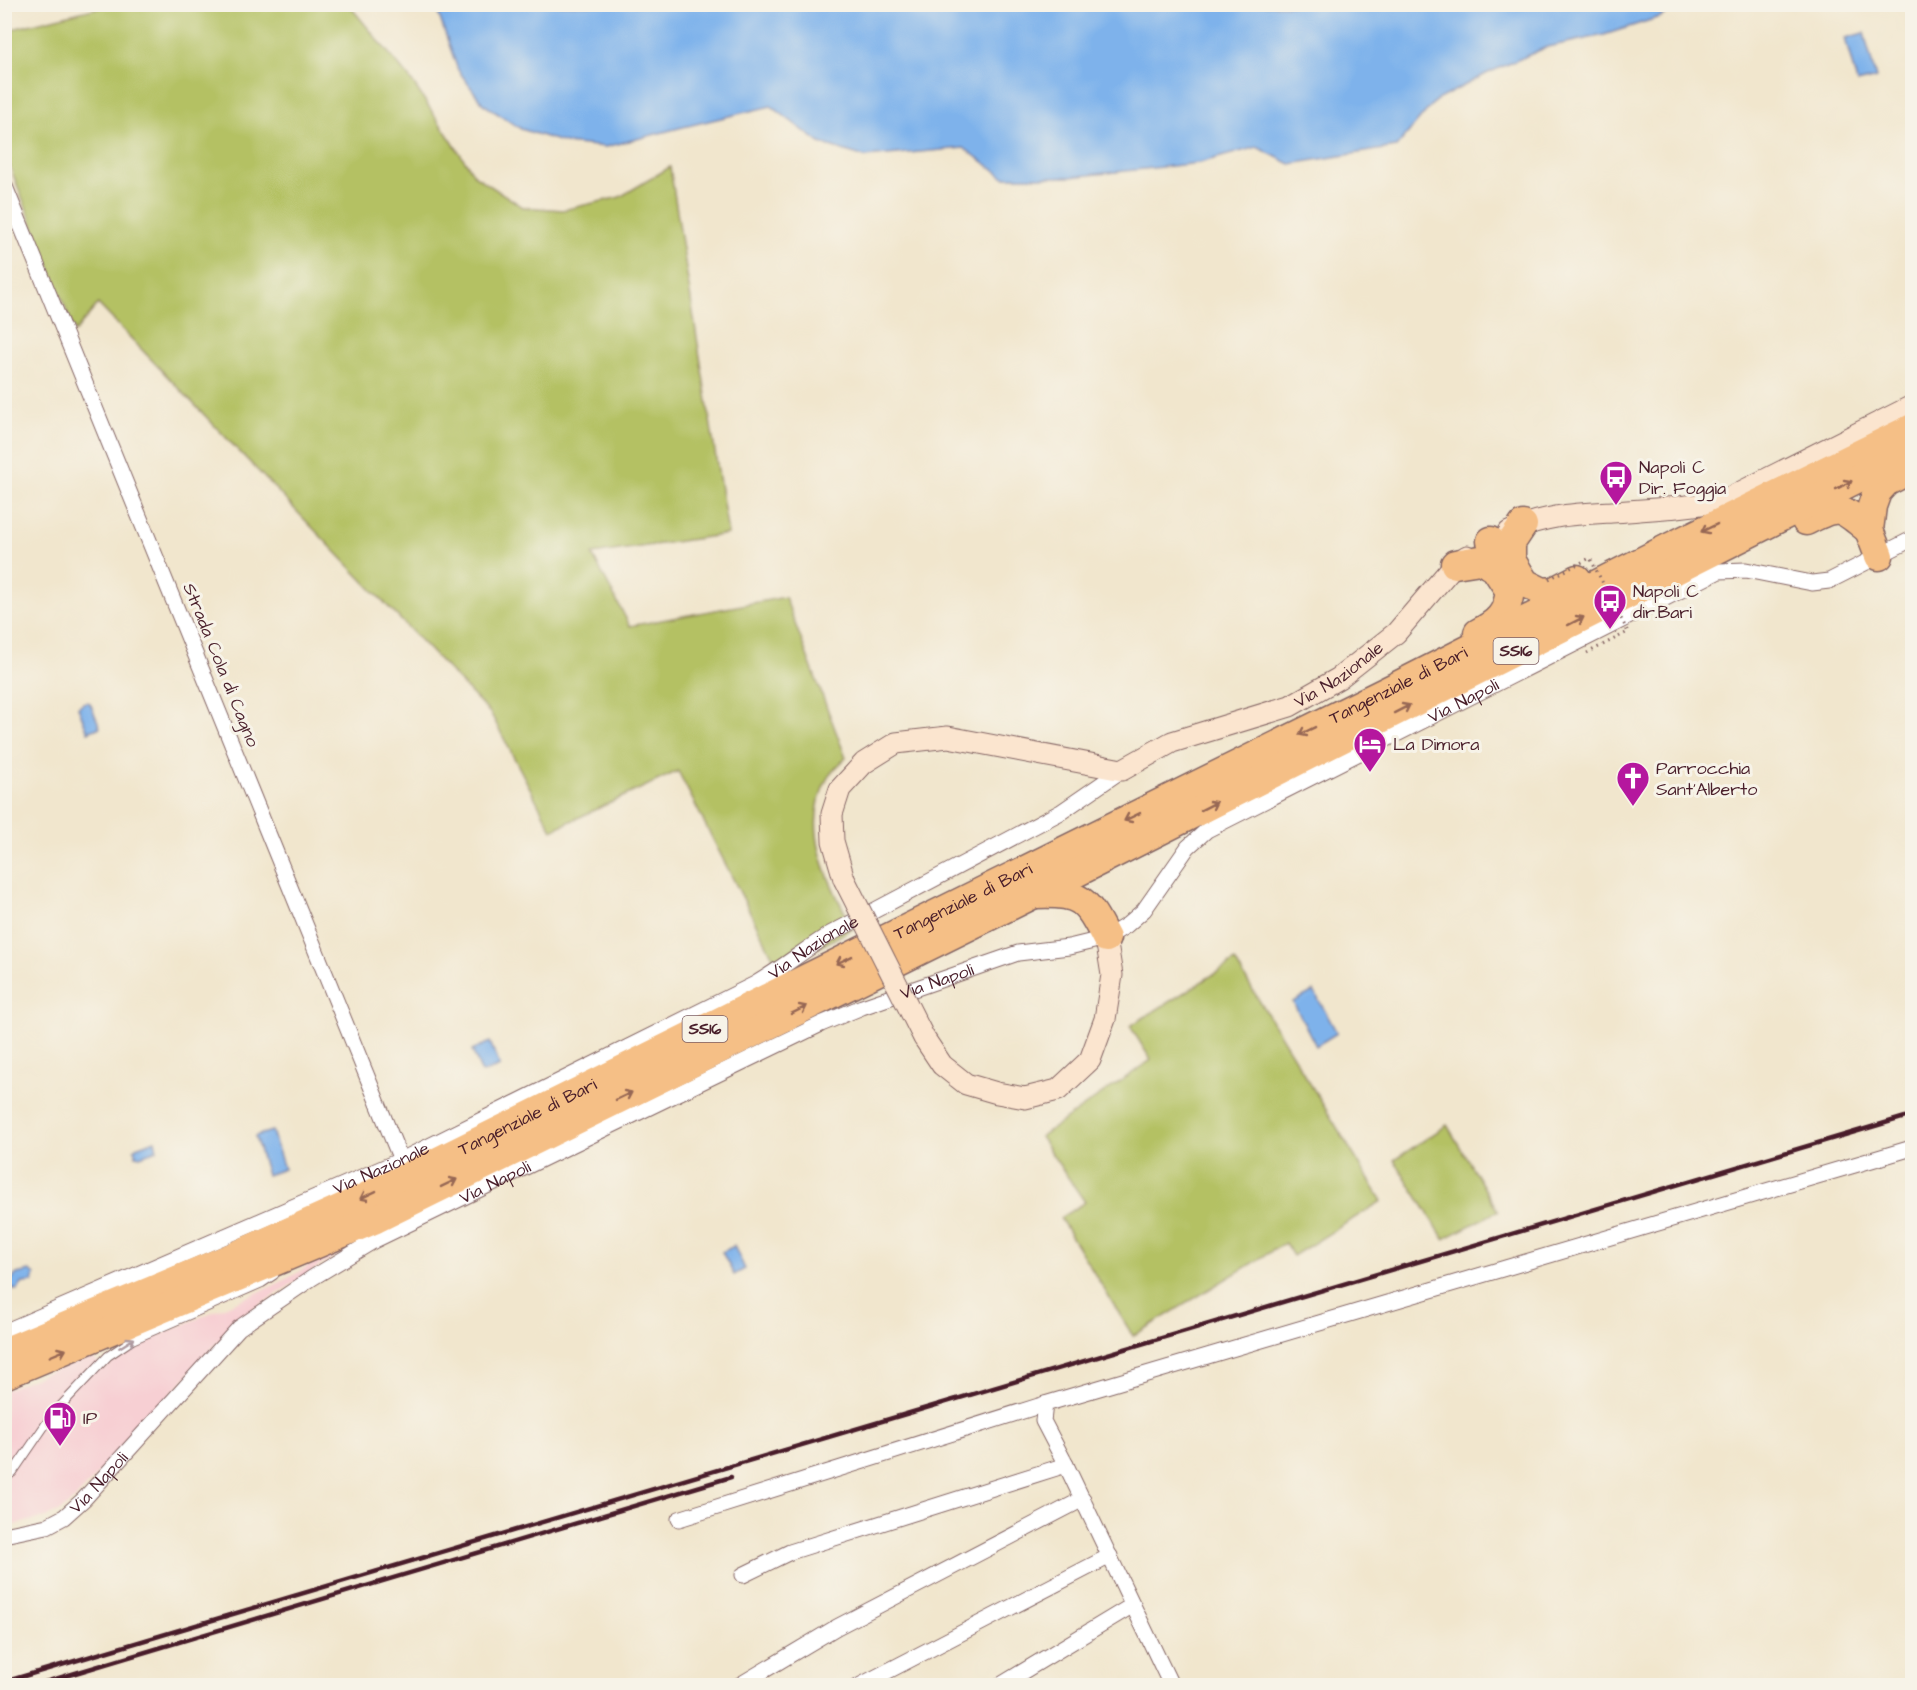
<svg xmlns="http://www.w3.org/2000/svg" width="1917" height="1690" viewBox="0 0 1917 1690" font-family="'Architects Daughter',sans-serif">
	<rect width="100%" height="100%" fill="#f7f3e8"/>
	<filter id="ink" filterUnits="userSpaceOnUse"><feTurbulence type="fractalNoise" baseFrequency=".0167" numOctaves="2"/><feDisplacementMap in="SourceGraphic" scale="12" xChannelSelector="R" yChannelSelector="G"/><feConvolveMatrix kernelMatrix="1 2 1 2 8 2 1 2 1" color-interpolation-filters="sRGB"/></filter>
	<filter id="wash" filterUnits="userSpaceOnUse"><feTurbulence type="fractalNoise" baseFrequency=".008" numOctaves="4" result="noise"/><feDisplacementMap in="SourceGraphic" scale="24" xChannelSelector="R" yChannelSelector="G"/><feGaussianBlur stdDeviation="1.35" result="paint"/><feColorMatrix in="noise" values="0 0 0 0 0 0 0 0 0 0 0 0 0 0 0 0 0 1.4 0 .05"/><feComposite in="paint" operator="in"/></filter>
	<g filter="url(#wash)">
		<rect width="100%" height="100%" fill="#f1e6cd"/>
		<path fill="#f7cfd3" d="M368,1235l-127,82 -167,183 -14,11 -14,6 -41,10v-137l85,-35 14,14 28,-22 145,-63 24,-13 20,-16z"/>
		<g fill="#b4c163" stroke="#7f7047" stroke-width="1.5">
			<path d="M109,5h240l62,75 64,96 48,31 40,3 57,-13 50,-30 58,367 -136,20 38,72 155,-29 61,161c-6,6 -15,13 -19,21 -27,52 3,104 26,150l-74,40 -101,-198 -126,59 -61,-116 -393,-410 -23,28 -70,-178 -1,-123z"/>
			<path d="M1235,961l147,240 -89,55 -8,-13 -152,93 -73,-118 25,-16 -45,-65 111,-77 -21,-34z"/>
			<path d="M1447,1125l51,86 -54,28 -50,-79z"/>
		</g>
		<g fill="#7eb2eb" stroke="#64688b" stroke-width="1.5">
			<path d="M434,5h1247l-21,12 -56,18 -57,12 -59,26 -53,28 -39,46 -106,17 -33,-17 -58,16 -129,14h-66l-40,-29 -99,9 -45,-14 -49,-37 -92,22 -73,19 -41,-4 -44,-14 -38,-25 -25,-34 -22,-63z"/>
			<path d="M1864,33l12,45 -19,5 -12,-45z"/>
			<path d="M86,702l4,1 10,24 -12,5 -10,-25 5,-4z"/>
			<path d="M1314,991l23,42 -21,13 -23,-44z"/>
			<path d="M490,1042l10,24 -18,7 -10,-23z"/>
			<path d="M272,1131l12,38 -17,6 -12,-39z"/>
			<path d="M155,1140l2,10 -17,6 -4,-1 -2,-6 2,-2z"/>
			<path d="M734,1246l11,23 -11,6 -12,-23z"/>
			<path d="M30,1271l5,4 -2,7 -10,1 -6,7 -5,-1 -3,-7 8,-8z"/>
		</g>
	</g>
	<g filter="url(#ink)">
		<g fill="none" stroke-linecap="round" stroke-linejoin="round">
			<defs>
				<path id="lane" d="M4,1479l9,-7 39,-57 56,-59 24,-16 130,-57 12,-8"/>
				<g id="street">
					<path d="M4,184l397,976"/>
					<path id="s1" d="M4,1332l397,-172 354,-176c26,-15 49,-34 75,-50l231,-122 61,-42"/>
					<path d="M679,1519l366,-115"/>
					<path id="s2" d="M4,1535l43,-9 17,-9 20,-18 155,-171 73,-50 63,-38 446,-216 41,-17 156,-54 51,-6 37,-9 21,-13 17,-15 44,-63 19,-17 512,-259 27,-1 66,13 17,-2 83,-42"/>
					<path d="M743,1575l47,-23 276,-87"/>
					<path d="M738,1686l99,-59 246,-128"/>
					<path d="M859,1686l251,-130"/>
					<path d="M999,1686l134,-81"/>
					<path d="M1169,1686l1,-3 -104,-218 -23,-44 2,-17 867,-256"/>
				</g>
				<g id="secondary">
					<path d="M1509,532c33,-17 67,-18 103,-20 39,-3 77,-4 115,-13l185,-93"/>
					<path id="s3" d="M844,879l-11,-38 -1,-27 8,-25 24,-26 32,-20 52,-6 174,33 50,-28 118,-36 49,-28 57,-45 59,-69 12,-8"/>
					<path d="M924,1038l18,27 24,19 31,9 28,5 33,-8 32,-30 15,-41 7,-44 -6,-37"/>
				</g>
				<g id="highway">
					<path d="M1806,521c35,-18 34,-14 63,9"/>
					<path d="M1491,541l20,19 14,23 18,9 11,-1 23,-12"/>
					<path d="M1879,556l-10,-26 3,-24 5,-14 9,-10 25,-13"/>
					<path d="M1511,560v-17l12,-18"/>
					<path d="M1455,564l25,-4 15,8"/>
					<path d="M1478,633c21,-11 29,-19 32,-42l-15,-23 -1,-5"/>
					<path d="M1036,894c45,-2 50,5 70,44"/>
					<path id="s4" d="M4,1352l228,-95 127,-57 1038,-514 271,-138 244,-120"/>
					<path d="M4,1375l372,-156 658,-325 878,-443"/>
				</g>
			</defs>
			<use href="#lane" stroke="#846564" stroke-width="10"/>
			<use href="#street" stroke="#846564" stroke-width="17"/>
			<use href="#secondary" stroke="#846564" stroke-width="23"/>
			<use href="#highway" stroke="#846564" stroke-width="31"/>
			<use href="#lane" stroke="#fff" stroke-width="8"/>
			<use href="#street" stroke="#fff" stroke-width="15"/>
			<use href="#secondary" stroke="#fbe5cf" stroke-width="21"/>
			<use href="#highway" stroke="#f5bf86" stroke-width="28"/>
			<g stroke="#4a1f2b" stroke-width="4.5">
				<path d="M4,1682l1908,-567"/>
				<path d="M32,1686l699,-209"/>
			</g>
			<defs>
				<path id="secondary-bridge" d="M844,879l80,159"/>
			</defs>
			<use href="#secondary-bridge" stroke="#846564" stroke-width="23" stroke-linecap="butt"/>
			<path stroke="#846564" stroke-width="3" stroke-dasharray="1.5 4.5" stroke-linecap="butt" d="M1549,579l41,-21 38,74 -41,21"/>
			<use href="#secondary-bridge" stroke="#fbe5cf" stroke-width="21"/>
		</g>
		<defs><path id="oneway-shaft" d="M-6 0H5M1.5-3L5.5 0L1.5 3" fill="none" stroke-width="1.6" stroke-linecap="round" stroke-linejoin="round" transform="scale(1.5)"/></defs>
		<g stroke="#976754">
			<use href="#oneway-shaft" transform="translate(1844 485) rotate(-27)"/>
			<use href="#oneway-shaft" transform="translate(1709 528) rotate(154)"/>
			<use href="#oneway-shaft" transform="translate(1576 621) rotate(-27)"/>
			<use href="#oneway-shaft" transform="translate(1402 709) rotate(-27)"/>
			<use href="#oneway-shaft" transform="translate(1307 731) rotate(154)"/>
			<use href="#oneway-shaft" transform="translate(1209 806) rotate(-27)"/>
			<use href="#oneway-shaft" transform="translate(1132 817) rotate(154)"/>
			<use href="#oneway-shaft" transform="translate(844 960) rotate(154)"/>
			<use href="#oneway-shaft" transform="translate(799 1010) rotate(-26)"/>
			<use href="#oneway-shaft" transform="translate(624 1096) rotate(-26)"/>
			<use href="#oneway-shaft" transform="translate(449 1183) rotate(-26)"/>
			<use href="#oneway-shaft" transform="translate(368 1195) rotate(154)"/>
			<use href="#oneway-shaft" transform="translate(58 1353) rotate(-23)"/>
		</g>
		<use stroke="#ae9aa0" href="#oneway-shaft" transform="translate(127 1343) rotate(-32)"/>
	</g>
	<defs>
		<symbol id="bus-pin" viewBox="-11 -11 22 30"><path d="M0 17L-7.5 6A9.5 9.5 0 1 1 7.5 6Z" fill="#b5179e" stroke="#f7f3e8"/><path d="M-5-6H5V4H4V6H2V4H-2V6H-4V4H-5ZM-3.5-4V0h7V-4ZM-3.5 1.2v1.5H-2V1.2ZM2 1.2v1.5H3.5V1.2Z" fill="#fff"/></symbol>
		<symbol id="hotel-pin" viewBox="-11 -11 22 30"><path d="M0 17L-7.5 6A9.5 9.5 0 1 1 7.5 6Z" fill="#b5179e" stroke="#f7f3e8"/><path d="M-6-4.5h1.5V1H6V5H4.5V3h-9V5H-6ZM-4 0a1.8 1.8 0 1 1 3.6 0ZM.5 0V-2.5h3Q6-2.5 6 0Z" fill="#fff"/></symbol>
		<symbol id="church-pin" viewBox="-11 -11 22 30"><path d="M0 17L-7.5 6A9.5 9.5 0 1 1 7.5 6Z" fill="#b5179e" stroke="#f7f3e8"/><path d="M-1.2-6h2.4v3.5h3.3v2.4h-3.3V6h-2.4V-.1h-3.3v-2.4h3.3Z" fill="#fff"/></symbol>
		<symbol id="fuel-pin" viewBox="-11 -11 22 30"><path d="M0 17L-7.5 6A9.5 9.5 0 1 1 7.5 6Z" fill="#b5179e" stroke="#f7f3e8"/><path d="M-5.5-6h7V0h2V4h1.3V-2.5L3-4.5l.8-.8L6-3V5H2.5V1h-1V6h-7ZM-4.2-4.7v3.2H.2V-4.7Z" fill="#fff"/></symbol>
	</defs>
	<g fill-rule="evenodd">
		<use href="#bus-pin" x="1597" y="458" width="38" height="52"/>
		<use href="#bus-pin" x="1591" y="582" width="38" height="52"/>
		<use href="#hotel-pin" x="1351" y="725" width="38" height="52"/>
		<use href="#church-pin" x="1614" y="759" width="38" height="52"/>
		<use href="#fuel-pin" x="41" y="1399" width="38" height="52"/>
	</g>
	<g text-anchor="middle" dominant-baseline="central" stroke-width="6" stroke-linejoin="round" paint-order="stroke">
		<g fill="#f7f3e8" stroke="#7e5f64" stroke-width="1.5">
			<rect x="1493.5" y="638" width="45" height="26" rx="4.5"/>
			<rect x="682.5" y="1016" width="45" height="26" rx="4.5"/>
		</g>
		<g font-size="16" font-weight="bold" fill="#4a1f2b">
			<text x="1516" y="651">SS16</text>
			<text x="705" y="1029">SS16</text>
		</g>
		<g font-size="18" fill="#4a1f2b" stroke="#f7f3e8" text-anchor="start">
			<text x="1639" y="467">Napoli C<tspan x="1639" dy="21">Dir. Foggia</tspan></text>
			<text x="1633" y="591">Napoli C<tspan x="1633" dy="21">dir.Bari</tspan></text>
			<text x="1393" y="744">La Dimora</text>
			<text x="1656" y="768">Parrocchia<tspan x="1656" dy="21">Sant'Alberto</tspan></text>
			<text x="83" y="1418">IP</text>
		</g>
		<g font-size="18" fill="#4a1f2b" stroke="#f7f3e8">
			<text transform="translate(221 665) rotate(68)">Strada Cola di Cagno</text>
			<text stroke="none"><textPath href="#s3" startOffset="634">Via Nazionale</textPath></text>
			<text stroke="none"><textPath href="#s4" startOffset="1546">Tangenziale di Bari</textPath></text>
			<text stroke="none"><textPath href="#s2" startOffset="1714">Via Napoli</textPath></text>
			<text stroke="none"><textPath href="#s4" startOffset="1060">Tangenziale di Bari</textPath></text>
			<text stroke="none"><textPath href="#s1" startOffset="897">Via Nazionale</textPath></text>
			<text stroke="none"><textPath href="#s2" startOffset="1102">Via Napoli</textPath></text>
			<text stroke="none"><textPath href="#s4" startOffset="574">Tangenziale di Bari</textPath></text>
			<text stroke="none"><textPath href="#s1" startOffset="411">Via Nazionale</textPath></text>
			<text stroke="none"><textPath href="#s2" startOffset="616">Via Napoli</textPath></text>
			<text stroke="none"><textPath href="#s2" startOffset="112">Via Napoli</textPath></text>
		</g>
	</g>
	<rect width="1917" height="1690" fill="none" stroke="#f7f3e8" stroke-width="24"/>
</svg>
